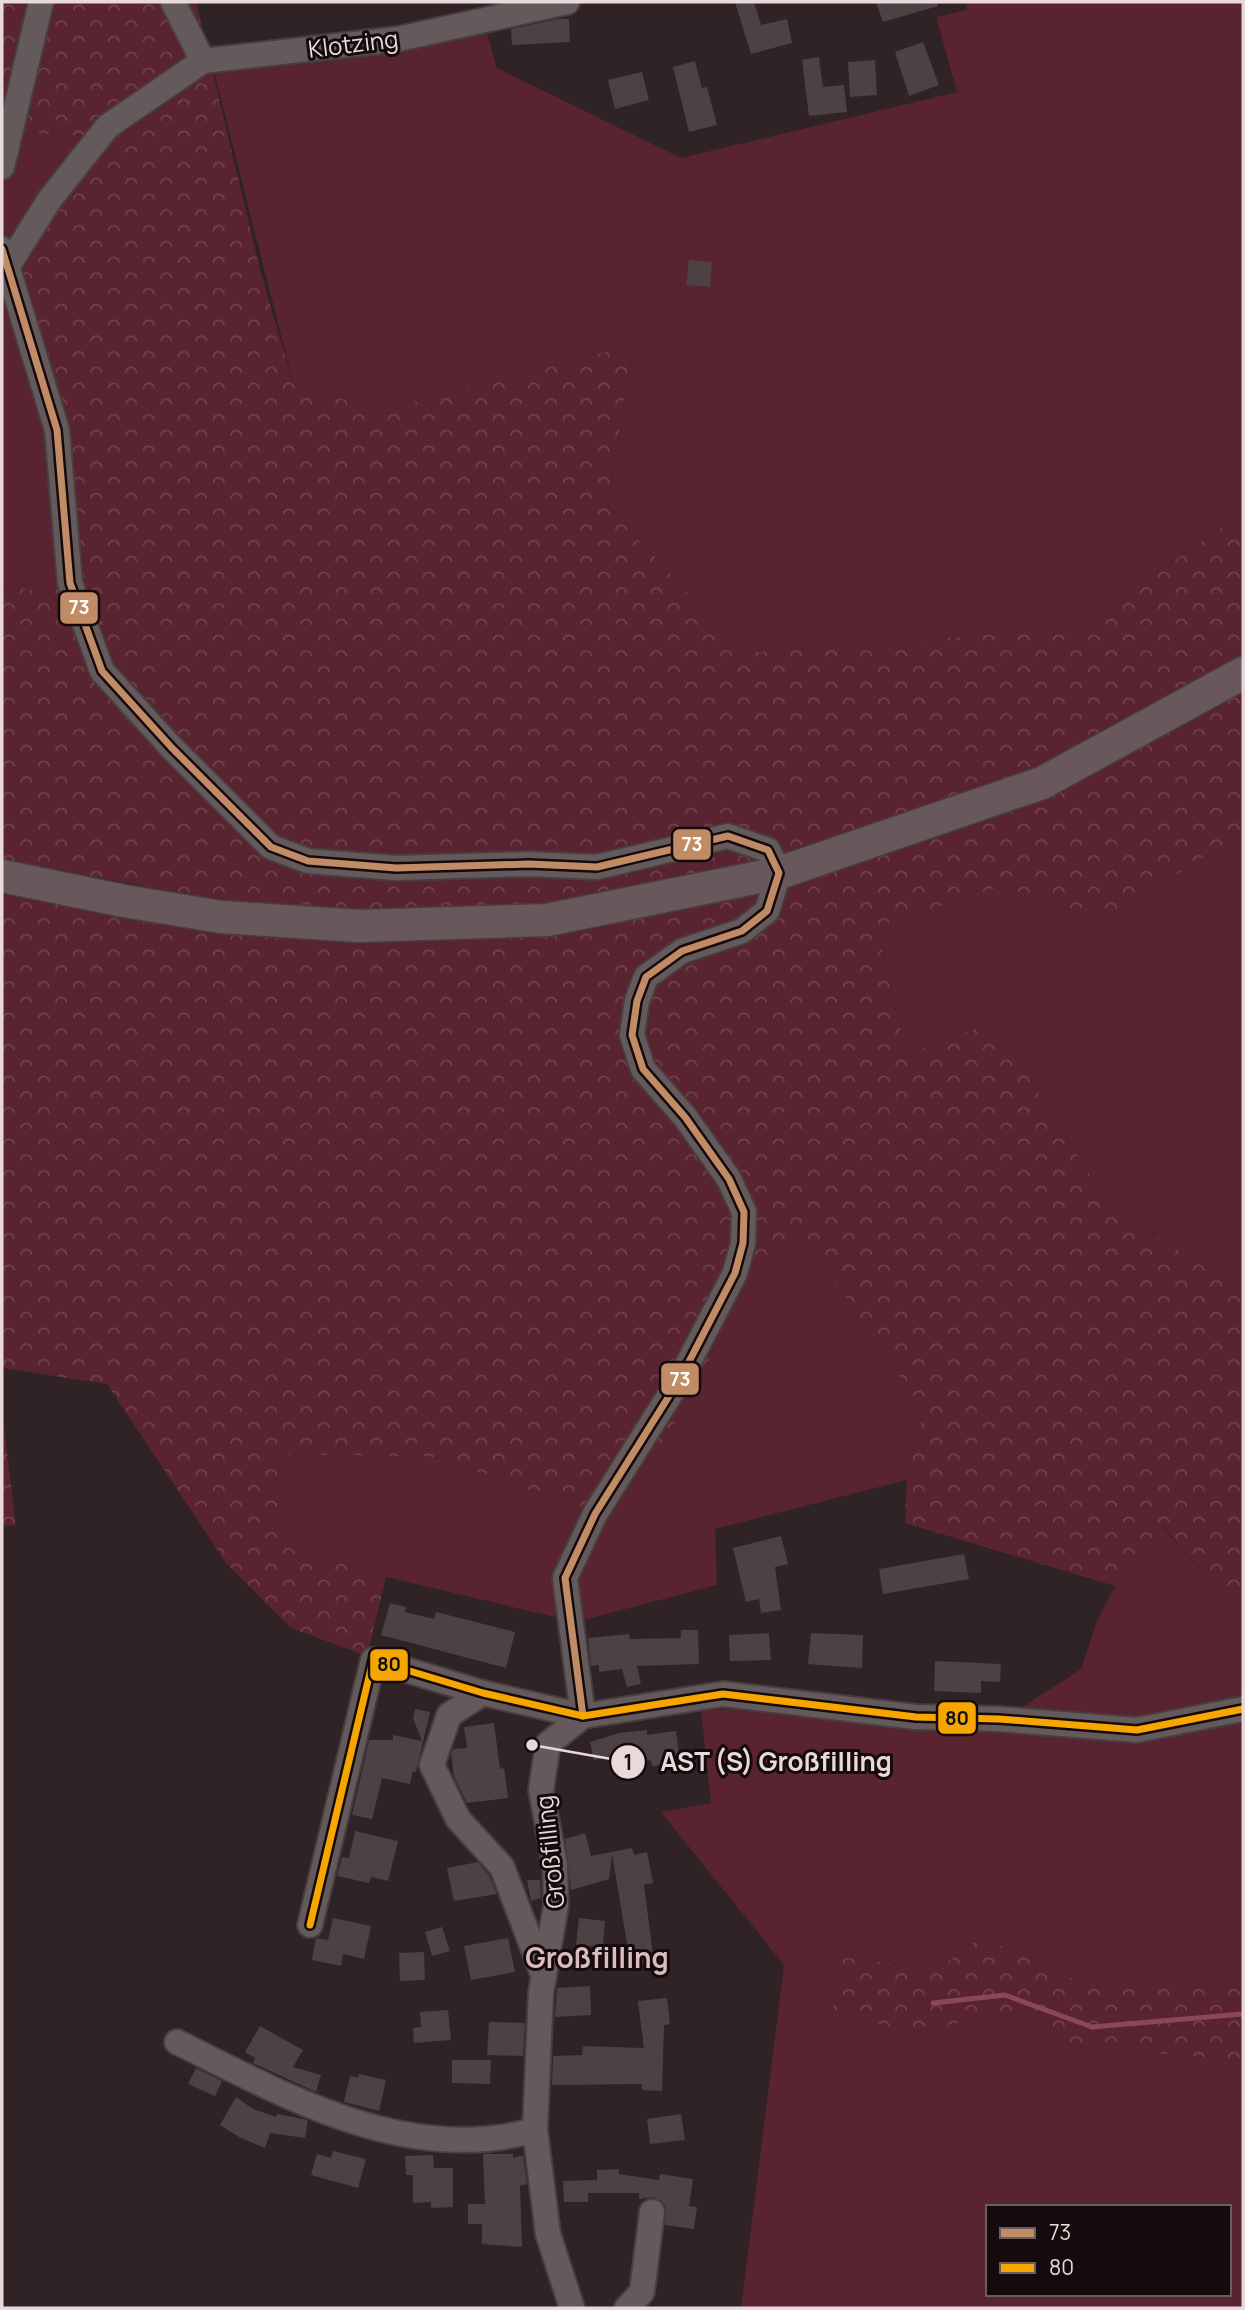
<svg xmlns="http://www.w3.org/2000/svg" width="1245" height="2310" viewBox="0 0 1245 2310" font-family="Manrope,sans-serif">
	<defs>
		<pattern id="forest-crowns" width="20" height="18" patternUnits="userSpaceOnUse" patternTransform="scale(1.75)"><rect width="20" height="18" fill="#592330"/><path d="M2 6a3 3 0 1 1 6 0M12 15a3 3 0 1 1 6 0" fill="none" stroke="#71424d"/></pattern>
	</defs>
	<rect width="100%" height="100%" fill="#2f2326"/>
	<g fill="#592330" fill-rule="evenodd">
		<path d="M965,2h278v511l-167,115 -332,25 -136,-146 25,-161 -255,65 -85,-29 -82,-322 272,-41 14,49 184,90 276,-66 -21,-75 31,-7z"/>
		<path d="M2,132l90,4 -90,134z"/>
		<path d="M2,274l52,157 14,152 -16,10 -50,-8z"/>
		<path d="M1243,834v457l-132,-83 -118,-186 -87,34 -29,-130 125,-41 99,35z"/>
		<path d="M807,1241l117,170 -17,69 -192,49 2,56 -141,37 -190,-45 -104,-32 -4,-91 157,3 153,53 62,-49 53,-79 32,-109z"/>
		<path d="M1161,1525l82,93v84l-100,20 -128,-10 66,-43 16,-48 18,-35z"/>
		<path d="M789,1707l191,25 143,8 120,-22v264l-154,4 -107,-49 -44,32 -98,-12 69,76 108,-21 58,35 168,13v248h-502l43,-343 -123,-153 50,-9 -10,-93zM988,2207h241v87h-241z"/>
	</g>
	<g fill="url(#forest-crowns)">
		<path d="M2,2h194l65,272 32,108 85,29 255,-66 -25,162 136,146 332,-25 167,-115v141l-135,80 -106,49 -268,93 -171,30 -213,5 -137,-12 -211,-40v-274l50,8 16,-11 -14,-151 -52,-157 89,-138 -89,-4z"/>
		<path d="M1243,687v147l-142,86 -99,-34 -125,41 29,128 87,-33 118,186 132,83v327l-81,-93 -47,61 -210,-63 2,-43 17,-69 -117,-169 -72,31 -32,109 -53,79 -62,49 -153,-53 -157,-3 4,91 104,32 -19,79 -76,-28 -65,-65 -119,-179 -105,-16v-483l569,46 137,-26 115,-29 197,-67 94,-48z"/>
		<path d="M2,1413l14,112 -14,1z"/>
		<path d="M982,1937l107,49 154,-4v78l-168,-13 -58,-35 -108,21 -76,-23 7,-53 98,12z"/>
	</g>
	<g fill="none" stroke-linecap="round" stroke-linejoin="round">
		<path stroke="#8b4757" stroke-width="5" d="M933,2003l72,-8 87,32 151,-13"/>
	</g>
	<g fill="#4c4143">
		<path d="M735,2h19l7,23 26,-6 5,24 -41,11z"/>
		<path d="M876,2h62v4l-55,16z"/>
		<path d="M558,19h11l1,23 -58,3 -1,-16z"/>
		<path d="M923,42l16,43 -30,11 -14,-44z"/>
		<path d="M819,57l4,30 21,-2 3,27 -38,4 -7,-56z"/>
		<path d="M875,60l2,35 -27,2 -2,-35z"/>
		<path d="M695,61l7,27 5,-1 10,38 -28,7 -16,-65z"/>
		<path d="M642,72l7,28 -34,9 -7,-29z"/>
		<path d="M689,260l23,2 -2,25 -24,-2z"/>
		<path d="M781,1536l7,28 -13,3 6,43 -20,3 -2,-14 -13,3 -13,-54z"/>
		<path d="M964,1554l5,25 -86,15 -4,-25z"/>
		<path d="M390,1603l16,4 -1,5 29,7 2,-7 79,20 -9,36 -125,-33z"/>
		<path d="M681,1630h17l1,34 -62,2 4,18 -14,3 -5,-18 -23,3v-7l-8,1 -3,-28 41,-4 1,5 51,-1z"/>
		<path d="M769,1633l2,27 -41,1 -1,-26z"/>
		<path d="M811,1633l52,2 -1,33 -54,-4z"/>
		<path d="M935,1661l66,3 -1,18 -19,-1v12l-47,-2z"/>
		<path d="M415,1709l15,3 -14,60 -3,-1 -3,13 -28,-6 -10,41 -20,-4 17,-75h24v-5l29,6 -9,-23z"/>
		<path d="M494,1723l6,46 4,-1 4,30 -41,5 -13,-26 -3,-23 2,-5 14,-1 -3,-21z"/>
		<path d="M647,1730v5l29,-4 4,32 -28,3 -1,-6 -28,4 -1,-10 -28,6 -4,-18 29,-9z"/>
		<path d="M355,1831l43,10 -10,40 -17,-4 -2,6 -32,-7 5,-19 7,1z"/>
		<path d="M585,1833l6,23 41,-8 2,7 13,-3 6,31 -9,2 10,78 -23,4 -19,-113 -3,25 -38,11 -6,-51z"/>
		<path d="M478,1862l11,13 8,19 -43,7 -7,-33z"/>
		<path d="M527,1880h13l1,18 -10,3z"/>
		<path d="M333,1918l38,8 -7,33 -21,-5 -2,12 -29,-6 4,-22 12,2z"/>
		<path d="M579,1918l26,3 -2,26 -27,-2z"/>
		<path d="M442,1927l8,24 -18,5 -7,-24z"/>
		<path d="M508,1938l7,34 -44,8 -7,-34z"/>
		<path d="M424,1952l1,28 -25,1 -1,-28z"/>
		<path d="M590,1986l1,29 -36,2 2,-29z"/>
		<path d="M667,1998l3,26 -6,1 -2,66 -20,-1v-6l-90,1 1,-29 29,-1 1,-9 61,2 -6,-47z"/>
		<path d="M448,2010l3,30 -37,3 -1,-15 8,-1 -1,-15z"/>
		<path d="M489,2022l36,1 -2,33 -36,-1z"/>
		<path d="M260,2026l43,24 -10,17 28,8 -5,17 -63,-29 2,-5 -10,-6z"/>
		<path d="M452,2060h39l-1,24 -38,-1z"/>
		<path d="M196,2068l26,13 -7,15 -27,-12z"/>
		<path d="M359,2074l27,6 -7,31 -35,-9 6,-26 8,2z"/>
		<path d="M236,2097l17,12 23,8 1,-3 31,6 -3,18 -35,-5 -5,15 -26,-11 -19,-12z"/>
		<path d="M681,2114l4,26 -35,4 -3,-25z"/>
		<path d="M333,2151l33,8 -8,29 -47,-13 6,-21 14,4z"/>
		<path d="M483,2154h30v4l10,-3 4,29 -7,2 2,61 -40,-3v-20h-14v-20h17z"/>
		<path d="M433,2155l1,13h19v39l-22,1v-6l-18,1v-28h-7l-1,-19z"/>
		<path d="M619,2169v5l40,6 1,-6 33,5 -4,27 8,1 -3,22 -29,-4 1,-18 -5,-6 -8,-4 -14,2v-6h-51v9h-24l-1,-21 34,-1v-10z"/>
	</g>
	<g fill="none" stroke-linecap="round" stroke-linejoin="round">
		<defs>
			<g id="minor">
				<path d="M173,2l30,59 195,-22 169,-37"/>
				<path d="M2,167l39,-165"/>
				<path d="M2,249l55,181 13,153 32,88 70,77 99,99 37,14 88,7 133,-4 68,3 131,-31 40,14 11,23 -12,38 -25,20 -60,20 -36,26 -9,24 -5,34 11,34 42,48 44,62 15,33 -1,31 -8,30 -54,104 -86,137 -30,64 18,138"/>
				<path d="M6,269l44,-70 58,-73 95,-65"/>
				<path d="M483,1693l-34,22 -17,50 26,54 44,48 42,110"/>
				<path d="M310,1925l63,-265 110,33 100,23 140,-22 193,23 83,2 138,11 106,-21"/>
				<path d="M177,2042c111,55 231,124 358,88"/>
				<path d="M572,2308l-24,-74 -13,-104 6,-138 15,-86 -1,-41 -14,-75 7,-46 35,-28"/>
				<path d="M627,2308l15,-16 10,-80"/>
			</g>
			<path id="major" d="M2,876l122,25 97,16 138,9 188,-6 232,-47 263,-90 201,-110"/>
		</defs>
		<use href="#minor" stroke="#483e40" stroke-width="28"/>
		<use href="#major" stroke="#483e40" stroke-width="35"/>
		<use href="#minor" stroke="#645a5c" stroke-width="24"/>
		<use href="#major" stroke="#68585c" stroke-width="32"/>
		<defs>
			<path id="bus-1" d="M2,249l55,181 13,153 32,88 70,77 99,99 37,14 88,7 133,-4 68,3 131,-31 40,14 11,23 -12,38 -25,20 -60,20 -36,26 -9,24 -5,34 11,34 42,48 44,62 15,33 -1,31 -8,30 -54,104 -86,137 -30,64 18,138"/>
			<path id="bus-2" d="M310,1925l63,-265 110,33 100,23 140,-22 193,23 83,2 138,11 106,-21"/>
		</defs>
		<use href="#bus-1" stroke="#150b0d" stroke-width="12"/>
		<use href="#bus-2" stroke="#150b0d" stroke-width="12"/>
		<use href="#bus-1" stroke="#c18c65" stroke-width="7"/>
		<use href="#bus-2" stroke="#f7a600" stroke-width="7"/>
	</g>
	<g text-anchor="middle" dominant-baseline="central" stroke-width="6" stroke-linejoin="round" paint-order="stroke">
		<g font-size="24" fill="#e9d9db" stroke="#150b0d">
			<text transform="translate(353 43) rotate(-7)">Klotzing</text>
			<text transform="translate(549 1852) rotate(-96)">Großfilling</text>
		</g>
		<g font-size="28" font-weight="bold" fill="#dabcc0" stroke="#150b0d">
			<text x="597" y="1957">Großfilling</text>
		</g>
	</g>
	<path fill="none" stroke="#e9d9db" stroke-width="2.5" d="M532 1745L628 1762"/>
	<g fill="#e9d9db" stroke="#150b0d" stroke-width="2.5">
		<circle cx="532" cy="1745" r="7"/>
		<circle cx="628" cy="1762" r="18"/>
	</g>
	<g font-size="21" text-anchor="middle" font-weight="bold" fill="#111">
		<text x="628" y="1770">1</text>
	</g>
	<g font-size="26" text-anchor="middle" font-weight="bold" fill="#e9d9db" stroke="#150b0d" stroke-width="6" stroke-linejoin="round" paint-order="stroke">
		<text x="776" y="1771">AST (S) Großfilling</text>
	</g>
	<g stroke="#150b0d" stroke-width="2.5">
		<rect x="59" y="591" width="40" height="34" rx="7" fill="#c18c65"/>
		<rect x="672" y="828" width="40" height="33" rx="7" fill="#c18c65"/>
		<rect x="660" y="1362" width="40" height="34" rx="7" fill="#c18c65"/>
		<rect x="369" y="1648" width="40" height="34" rx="7" fill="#f7a600"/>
		<rect x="937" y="1701" width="40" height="34" rx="7" fill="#f7a600"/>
	</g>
	<g font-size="19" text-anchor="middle" font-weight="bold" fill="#fff">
		<text x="79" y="614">73</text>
		<text x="692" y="851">73</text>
		<text x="680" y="1386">73</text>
	</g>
	<g font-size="19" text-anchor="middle" font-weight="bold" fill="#111">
		<text x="389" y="1671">80</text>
		<text x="957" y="1725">80</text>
	</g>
	<rect width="1245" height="2310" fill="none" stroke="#e9d9db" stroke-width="7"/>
	<rect x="986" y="2205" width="245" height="91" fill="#150b0d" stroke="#6a5d5f" stroke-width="2"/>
	<rect x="1000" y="2228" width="35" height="10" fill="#c18c65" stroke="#6a5d5f" stroke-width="2"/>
	<text x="1049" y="2240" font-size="21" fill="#e9d9db">73</text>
	<rect x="1000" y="2263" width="35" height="10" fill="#f7a600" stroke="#6a5d5f" stroke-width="2"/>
	<text x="1049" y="2275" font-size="21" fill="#e9d9db">80</text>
</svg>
